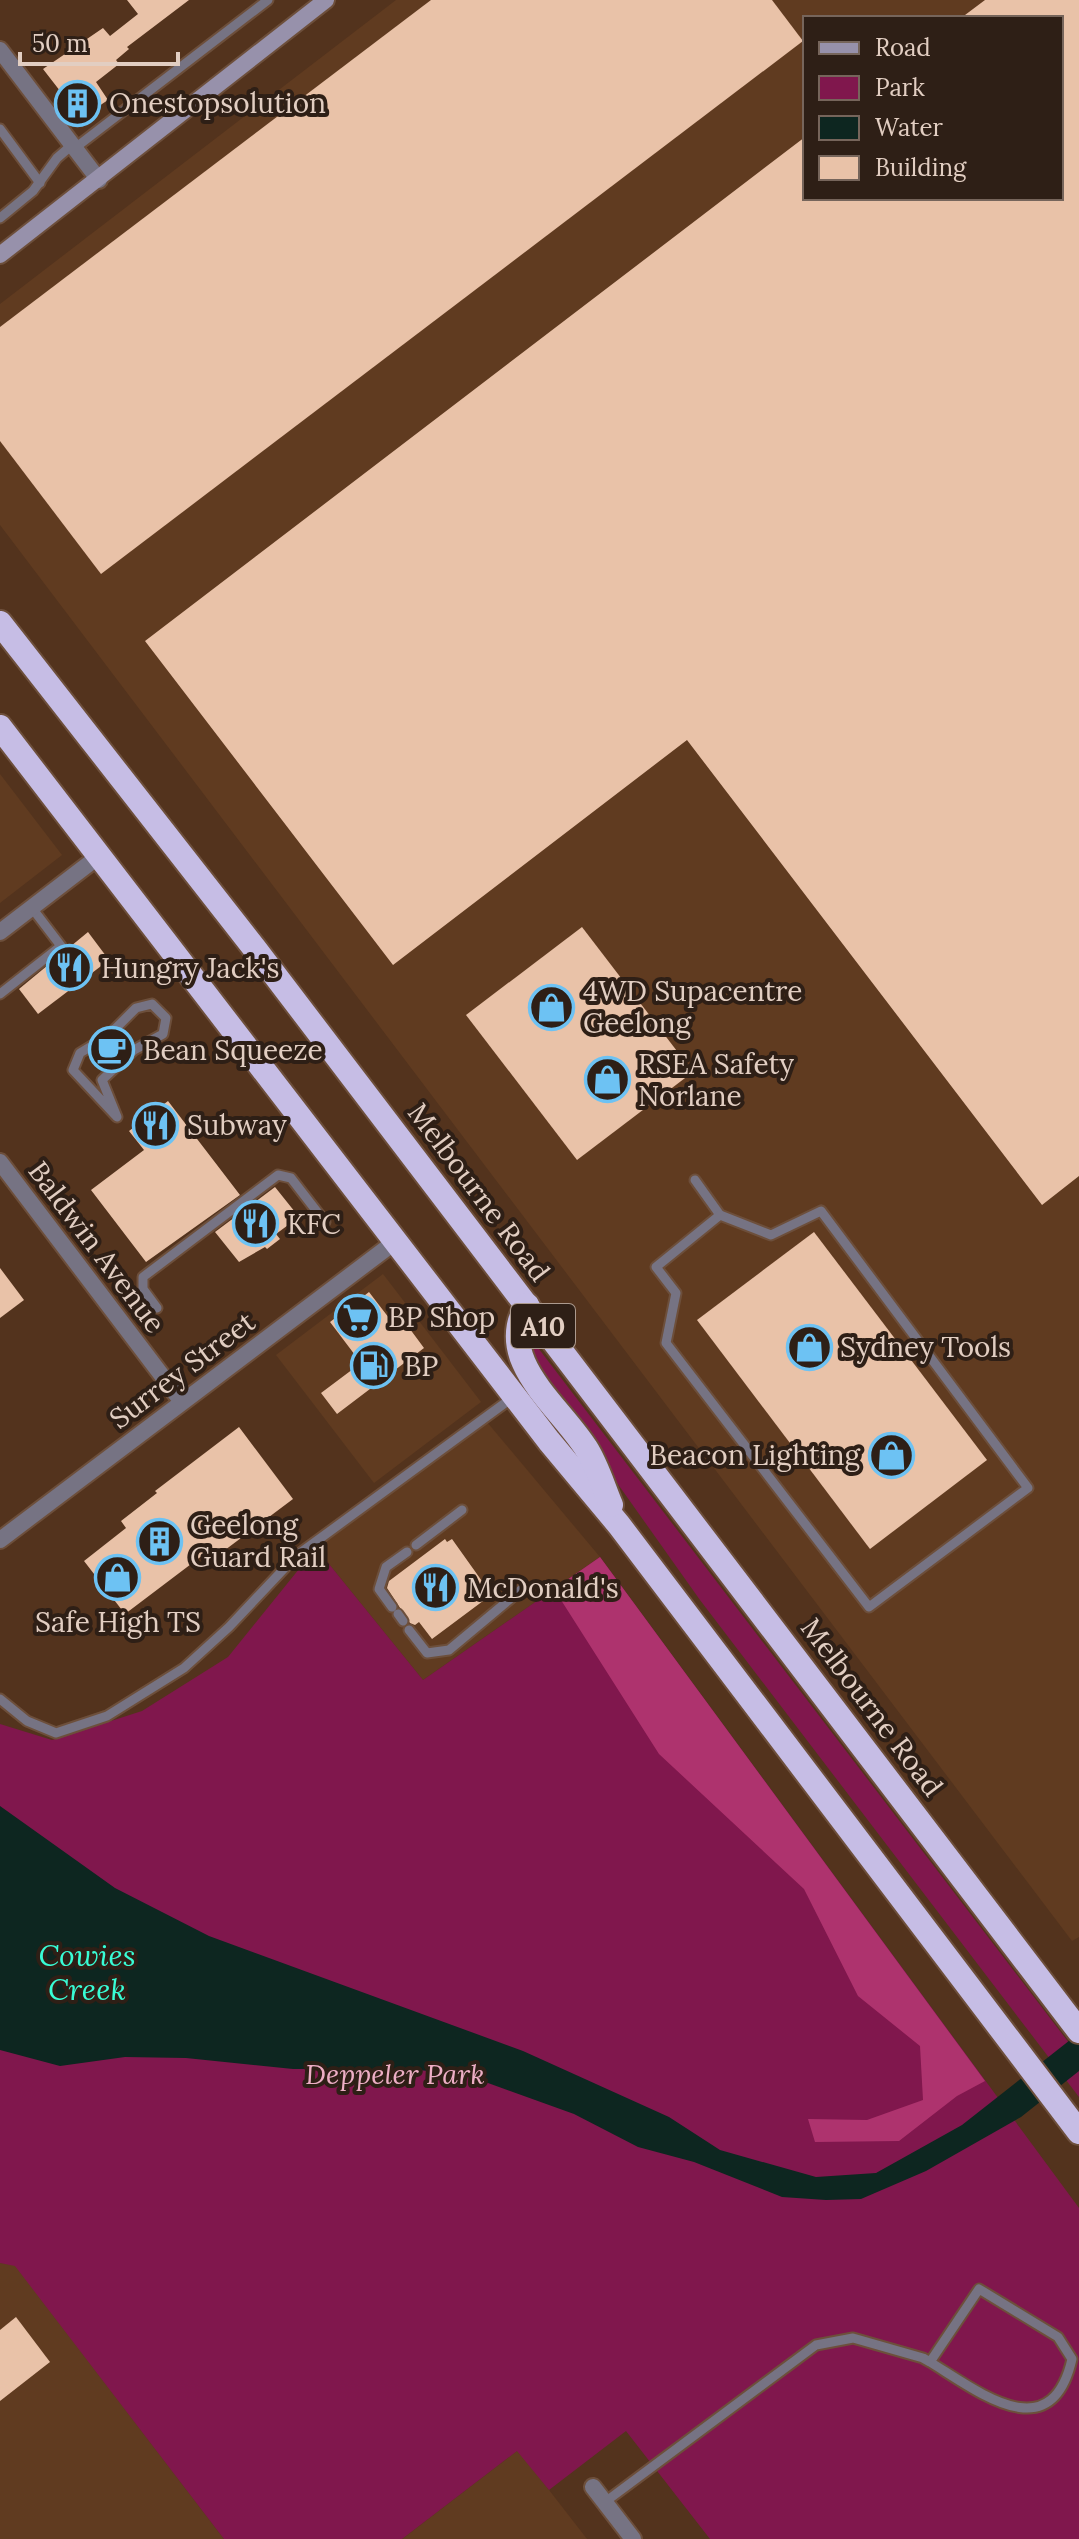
<svg xmlns="http://www.w3.org/2000/svg" width="1079" height="2539" viewBox="0 0 1079 2539" font-family="Lora,serif">
	<rect width="100%" height="100%" fill="#53331d"/>
	<g fill="#603b20" fill-rule="evenodd">
		<path d="M396,0h683v1937l-7,4 -1072,-1416v-221zM805,18h256v180h-256z"/>
		<path d="M0,774l62,81 -62,48z"/>
		<path d="M383,1274l98,128 -107,81 -98,-128z"/>
		<path d="M487,1422l113,135 -177,123 -107,-132z"/>
		<path d="M0,2263l15,2 209,274h-224z"/>
		<path d="M518,2450l69,89h-185z"/>
	</g>
	<g fill="#80174d">
		<path d="M529,1336l550,720v41l-379,-497 -163,-230z"/>
		<path d="M316,1548l107,132 177,-123 479,651v331h-369l-84,-108 -77,59 -32,-39 -115,88h-178l-209,-273 -15,-3v-539l52,16 90,-29 86,-54z"/>
	</g>
	<path fill="#ae336e" d="M600,1557l385,524 -28,15 -58,45 -84,1 -7,-23 59,1 56,-20 -3,-54 -62,-50 -54,-107 -145,-135 -105,-165z"/>
	<path fill="#0d2620" d="M0,1806l115,82 94,48 314,115 146,66 51,33 96,27 60,-4 86,-48 117,-92v38l-58,46 -95,54 -65,28 -35,1 -44,-3 -88,-35 -56,-15 -64,-33 -108,-39 -57,-6h-116l-107,-11 -61,-1 -65,9 -60,-16z"/>
	<g fill="#e9c2a8">
		<path d="M127,0h62l-62,47 2,2 -13,11 3,4 -23,18 12,18 -27,18 -38,-49 60,-41 7,8 28,-22z"/>
		<path d="M431,0h341l31,41 -702,533 -101,-133v-114z"/>
		<path d="M985,0h94v1176l-37,29 -355,-465 -294,225 -248,-324 660,-504v61h256v-180h-100z"/>
		<path d="M582,927l111,145 -116,88 -111,-145z"/>
		<path d="M88,932l21,28 -71,54 -19,-25z"/>
		<path d="M168,1101l72,94 -94,67 -55,-72 53,-40 -15,-19z"/>
		<path d="M275,1187l24,30 -23,17 4,5 -13,10 -2,-2 -26,15 -24,-30z"/>
		<path d="M814,1232l173,228 -117,89 -173,-229z"/>
		<path d="M0,1268l24,32 -24,18z"/>
		<path d="M369,1292l30,39 8,-6 17,23 -87,66 -16,-21 40,-30 -31,-41z"/>
		<path d="M239,1427l54,72 -84,63 -6,-7 -78,59 -41,-53 42,-33 -5,-7 36,-28 -2,-2z"/>
		<path d="M445,1539l2,3 5,-3 37,52 -9,6 3,4 -51,38 -13,-17 -4,3 -5,-2 -23,-35 2,-7z"/>
		<path d="M16,2317l34,45 -50,39v-71z"/>
	</g>
	<g fill="none" stroke-linecap="round" stroke-linejoin="round">
		<defs>
			<g id="lane">
				<path d="M0,129l40,54"/>
				<path d="M75,148l193,-148"/>
				<path d="M0,218l33,-27 24,-33 15,-13"/>
				<path d="M0,994l61,-48 -29,-38"/>
				<path d="M152,1004l14,14 -3,16 -29,16 -32,30 15,37 -44,-47 7,-17 28,-17 28,-28z"/>
				<path d="M695,1180l25,35"/>
				<path d="M821,1211l207,277 -159,119 -203,-264 10,-50 -20,-26 64,-52 51,20z"/>
				<path d="M157,1308l-14,-19v-12l135,-102 13,3 34,44"/>
				<path d="M416,1545l46,-35"/>
				<path d="M392,1607l-13,-18 7,-22 21,-15"/>
				<path d="M398,1614l5,7"/>
				<path d="M409,1630l18,23 22,-3 73,-61"/>
				<path d="M0,1699l27,22 29,12 51,-17 77,-48 45,-41 67,-71 216,-158"/>
				<path d="M605,2502l211,-157 37,-7 70,20 7,4c49,30 121,88 142,-3l-14,-22 -79,-48 -49,73"/>
			</g>
			<g id="street">
				<path d="M0,50l99,130"/>
				<path d="M0,932l99,-76"/>
				<path d="M0,1162l182,240"/>
				<path d="M0,1540l396,-299"/>
				<path d="M593,2487l40,52"/>
			</g>
			<path id="secondary" d="M0,255l326,-255"/>
			<g id="highway">
				<path d="M0,623l255,326 824,1082"/>
				<path d="M0,727l549,714 70,84 460,607"/>
				<path d="M527,1305c-33,55 31,99 59,143 11,17 17,38 25,57"/>
			</g>
		</defs>
		<use href="#lane" stroke="#6d4f3b" stroke-width="13"/>
		<use href="#street" stroke="#6d4f3b" stroke-width="20"/>
		<use href="#secondary" stroke="#6d4f3b" stroke-width="20"/>
		<use href="#highway" stroke="#6d4f3b" stroke-width="28"/>
		<use href="#lane" stroke="#767383" stroke-width="9"/>
		<use href="#street" stroke="#767383" stroke-width="16"/>
		<use href="#secondary" stroke="#9791ab" stroke-width="16"/>
		<use href="#highway" stroke="#c6bde5" stroke-width="24"/>
	</g>
	<defs>
		<symbol id="building-ring" viewBox="-11 -11 22 22"><circle r="9.5" fill="#2e1f16" stroke="#6dc2f3" stroke-width="1.5"/><path d="M-4-6H4V6H1V3H-1V6H-4ZM-2.5-4.3h1.7v1.8h-1.7ZM.8-4.3h1.7v1.8H.8ZM-2.5-1h1.7V.8h-1.7ZM.8-1h1.7V.8H.8Z" fill="#6dc2f3"/></symbol>
		<symbol id="restaurant-ring" viewBox="-11 -11 22 22"><circle r="9.5" fill="#2e1f16" stroke="#6dc2f3" stroke-width="1.5"/><path d="M-5-6h1v4h1v-4h1v4h1v-4h1v5L-1.5 .5V6h-2V.5L-5-1ZM5-6V6H3V1.5H1.5Q1.5-4 5-6Z" fill="#6dc2f3"/></symbol>
		<symbol id="shop-ring" viewBox="-11 -11 22 22"><circle r="9.5" fill="#2e1f16" stroke="#6dc2f3" stroke-width="1.5"/><path d="M-5-2.5h2.3a2.7 3.5 0 0 1 5.4 0H5L5.5 6h-11ZM-1.5-2.5h3a1.5 2.3 0 0 0-3 0Z" fill="#6dc2f3"/></symbol>
		<symbol id="cafe-ring" viewBox="-11 -11 22 22"><circle r="9.5" fill="#2e1f16" stroke="#6dc2f3" stroke-width="1.5"/><path d="M-5.5-4.5H6V0H3Q3 3.5 0 3.5H-2.5Q-5.5 3.5-5.5 0ZM3-3.2v2h1.7v-2ZM-6 4.5H4V6H-6Z" fill="#6dc2f3"/></symbol>
		<symbol id="supermarket-ring" viewBox="-11 -11 22 22"><circle r="9.5" fill="#2e1f16" stroke="#6dc2f3" stroke-width="1.5"/><path d="M-6-5.5h2.5l.6 2H6L4.5 2H-2.5L-4.4-4H-6ZM-1.5 3.2a1.3 1.3 0 1 0 .1 0ZM3 3.2a1.3 1.3 0 1 0 .1 0Z" fill="#6dc2f3"/></symbol>
		<symbol id="fuel-ring" viewBox="-11 -11 22 22"><circle r="9.5" fill="#2e1f16" stroke="#6dc2f3" stroke-width="1.5"/><path d="M-5.5-6h7V0h2V4h1.3V-2.5L3-4.5l.8-.8L6-3V5H2.5V1h-1V6h-7ZM-4.2-4.7v3.2H.2V-4.7Z" fill="#6dc2f3"/></symbol>
	</defs>
	<g fill-rule="evenodd">
		<use href="#building-ring" x="52" y="78" width="51" height="51"/>
		<use href="#restaurant-ring" x="44" y="942" width="51" height="51"/>
		<use href="#shop-ring" x="526" y="982" width="51" height="51"/>
		<use href="#cafe-ring" x="86" y="1024" width="51" height="51"/>
		<use href="#shop-ring" x="582" y="1054" width="51" height="51"/>
		<use href="#restaurant-ring" x="130" y="1100" width="51" height="51"/>
		<use href="#restaurant-ring" x="230" y="1198" width="51" height="51"/>
		<use href="#supermarket-ring" x="332" y="1292" width="51" height="51"/>
		<use href="#shop-ring" x="784" y="1322" width="51" height="51"/>
		<use href="#fuel-ring" x="348" y="1340" width="51" height="51"/>
		<use href="#shop-ring" x="866" y="1430" width="51" height="51"/>
		<use href="#building-ring" x="134" y="1516" width="51" height="51"/>
		<use href="#shop-ring" x="92" y="1552" width="51" height="51"/>
		<use href="#restaurant-ring" x="410" y="1562" width="51" height="51"/>
	</g>
	<g text-anchor="middle" dominant-baseline="central" stroke-width="8" stroke-linejoin="round" paint-order="stroke">
		<rect fill="#2e1f16" stroke="#ac9a8e" stroke-width="2" x="511" y="1304" width="64" height="44" rx="6"/>
		<g font-size="26" font-weight="bold" fill="#e2cec2">
			<text x="543" y="1326">A10</text>
		</g>
		<g font-size="28" fill="#e2cec2" stroke="#2e1f16" text-anchor="start">
			<text x="109" y="103">Onestopsolution</text>
			<text x="101" y="968">Hungry Jack's</text>
			<text x="583" y="991">4WD Supacentre<tspan x="583" dy="32">Geelong</tspan></text>
			<text x="143" y="1050">Bean Squeeze</text>
			<text x="638" y="1064">RSEA Safety<tspan x="638" dy="32">Norlane</tspan></text>
			<text x="187" y="1125">Subway</text>
			<text x="287" y="1224">KFC</text>
			<text x="388" y="1317">BP Shop</text>
			<text x="840" y="1347">Sydney Tools</text>
			<text x="404" y="1366">BP</text>
			<text x="860" y="1455" text-anchor="end">Beacon Lighting</text>
			<text x="190" y="1525">Geelong<tspan x="190" dy="32">Guard Rail</tspan></text>
			<text x="467" y="1588">McDonald's</text>
			<text x="118" y="1622" text-anchor="middle">Safe High TS</text>
		</g>
		<g font-size="28" fill="#e2cec2" stroke="#2e1f16">
			<text transform="translate(479 1192) rotate(53)">Melbourne Road</text>
			<text transform="translate(97 1247) rotate(53)">Baldwin Avenue</text>
			<text transform="translate(182 1370) rotate(-37)">Surrey Street</text>
			<text transform="translate(872 1707) rotate(53)">Melbourne Road</text>
		</g>
		<g font-size="28" font-style="italic" fill="#edaec5" stroke="#2e1f16">
			<text x="395" y="2074">Deppeler Park</text>
		</g>
		<g font-size="30" font-style="italic" fill="#38fcd5" stroke="#2e1f16">
			<text x="87" y="1955">Cowies<tspan x="87" dy="34">Creek</tspan></text>
		</g>
	</g>
	<rect x="803" y="16" width="260" height="184" fill="#2e1f16" stroke="#76655b" stroke-width="2"/>
	<rect x="819" y="42" width="40" height="12" fill="#9791ab" stroke="#76655b" stroke-width="2"/>
	<text x="875" y="56" font-size="24" fill="#e2cec2">Road</text>
	<rect x="819" y="76" width="40" height="24" fill="#80174d" stroke="#76655b" stroke-width="2"/>
	<text x="875" y="96" font-size="24" fill="#e2cec2">Park</text>
	<rect x="819" y="116" width="40" height="24" fill="#0d2620" stroke="#76655b" stroke-width="2"/>
	<text x="875" y="136" font-size="24" fill="#e2cec2">Water</text>
	<rect x="819" y="156" width="40" height="24" fill="#e9c2a8" stroke="#76655b" stroke-width="2"/>
	<text x="875" y="176" font-size="24" fill="#e2cec2">Building</text>
	<path d="M20 52v12h158v-12" fill="none" stroke="#e2cec2" stroke-width="4"/>
	<text x="32" y="52" font-size="24" fill="#e2cec2" stroke="#2e1f16" stroke-width="6" paint-order="stroke">50 m</text>
</svg>
